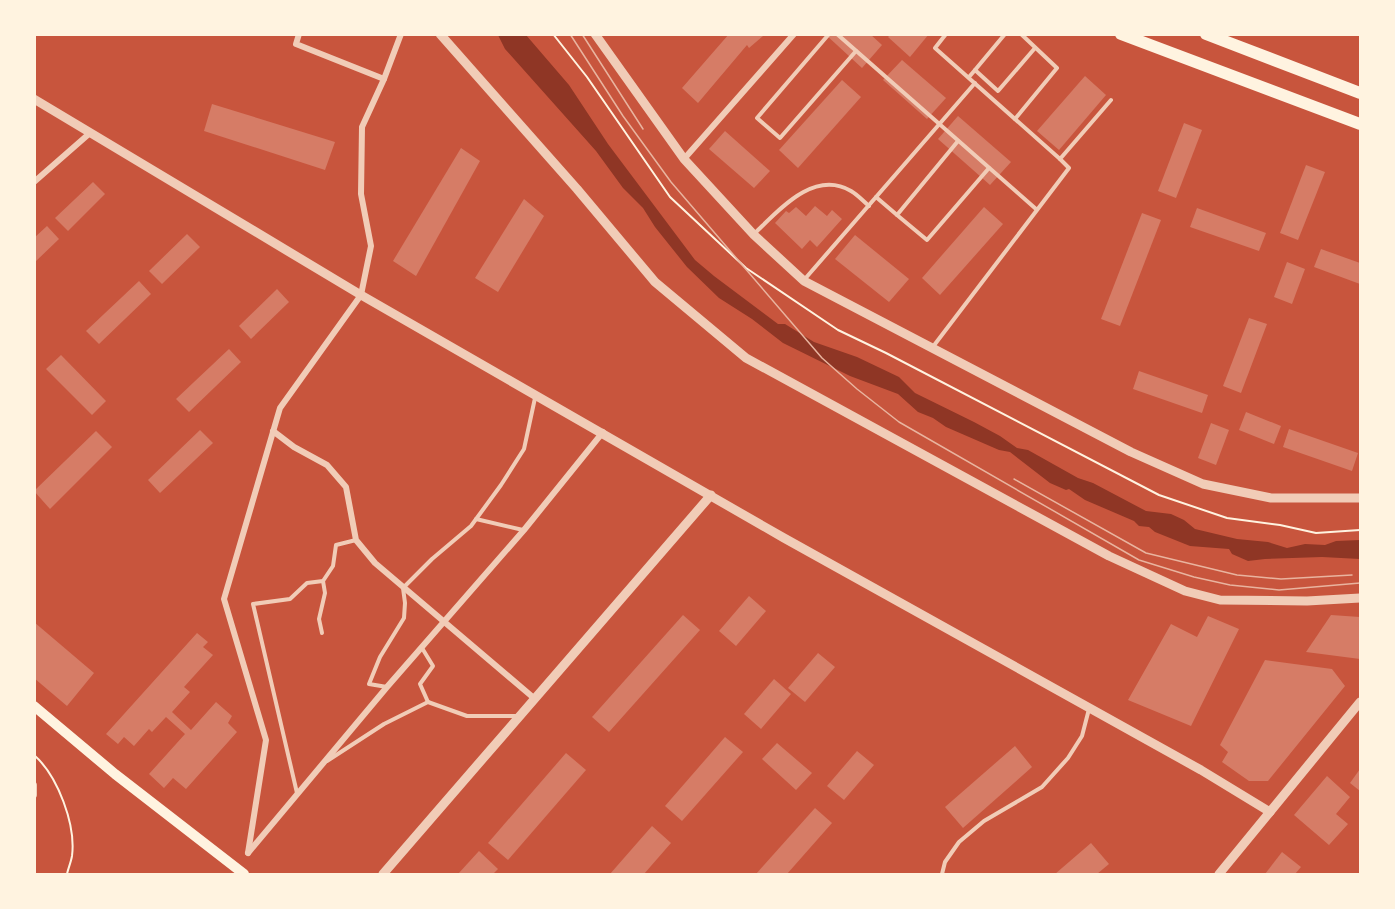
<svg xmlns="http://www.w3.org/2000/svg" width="1395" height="909" viewBox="0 0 1395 909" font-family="Manrope,sans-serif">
	<rect width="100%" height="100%" fill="#c8553d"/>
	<path fill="#8f3625" d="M498,35h28l43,50 39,59 87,116 19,16 64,48h7l29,18 43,15 42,20 16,16 59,29 26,14 17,12 11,2 50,28 15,5 53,28 25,3 13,6 11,9 42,10 31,3 19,6 18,-4 20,1 11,-4 24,-1v19l-38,-2 -57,2 -17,2 -16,-7 -3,-5 -39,-3 -35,-14 -6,-5 -10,-1 -5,-5 -49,-21 -16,-11 -3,1 -16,-7 -40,-31 -11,-2 -53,-23 -13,-9 -15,-6 -20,-18 -48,-18 -67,-33 -31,-24 -33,-21 -32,-31 -32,-40 -12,-19 -20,-20 -27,-37 -91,-102z"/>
	<g fill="#d67c66">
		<path d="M729,34h33l1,2 -14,12 -2,-3 -49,58 -16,-15z"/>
		<path d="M825,34h45l12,11 -20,23z"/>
		<path d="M891,34h38l-19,23 -22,-20z"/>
		<path d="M902,60l44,38 -19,21 -44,-39z"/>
		<path d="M1085,76l21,19 -47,55 -22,-19z"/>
		<path d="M842,80l19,17 -63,71 -19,-18z"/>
		<path d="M212,104l123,38 -10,28 -121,-39z"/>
		<path d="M958,116l53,46 -21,23 -52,-46z"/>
		<path d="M1184,123l18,7 -26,68 -18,-7z"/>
		<path d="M725,131l45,40 -16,17 -45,-39z"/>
		<path d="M461,148l19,13 -64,115 -23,-15z"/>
		<path d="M1306,165l19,7 -27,68 -18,-7z"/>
		<path d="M93,182l12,12 -37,37 -13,-13z"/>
		<path d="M524,199l20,17 -46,76 -23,-14z"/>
		<path d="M815,206l12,10 5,-6 10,9 -25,28 -7,-7 -8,9 -27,-26 11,-12 3,2 7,-6 10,9z"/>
		<path d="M984,207l19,17 -63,71 -18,-17z"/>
		<path d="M1197,208l69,25 -7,18 -69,-24z"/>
		<path d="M1142,213l19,7 -41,106 -19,-7z"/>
		<path d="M47,226l12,13 -25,24v-25z"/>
		<path d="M187,234l13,13 -38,37 -13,-13z"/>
		<path d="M855,235l54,44 -20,23 -54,-43z"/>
		<path d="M1321,249l39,14v21l-46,-17z"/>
		<path d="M1287,262l18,7 -13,35 -18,-7z"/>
		<path d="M139,281l12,13 -52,50 -13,-13z"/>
		<path d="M277,289l12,13 -38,37 -12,-13z"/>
		<path d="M1249,318l18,6 -26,69 -18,-7z"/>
		<path d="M229,349l12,13 -52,50 -13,-13z"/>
		<path d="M61,355l45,46 -14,14 -46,-46z"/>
		<path d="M1139,371l69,24 -6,18 -69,-24z"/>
		<path d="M1246,412l35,14 -7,18 -35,-14z"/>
		<path d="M1211,423l18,7 -13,35 -18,-7z"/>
		<path d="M1289,429l69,24 -6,18 -69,-24z"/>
		<path d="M200,430l13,13 -53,50 -12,-13z"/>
		<path d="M96,431l16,16 -62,62 -16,-18z"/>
		<path d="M749,596l17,15 -30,35 -17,-15z"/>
		<path d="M683,615l17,15 -91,102 -17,-15z"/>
		<path d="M1331,615l29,2v42l-54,-7z"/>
		<path d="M1208,616l31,13 -48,97 -63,-26 43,-76 26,13z"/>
		<path d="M34,622l60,51 -27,33 -33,-28z"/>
		<path d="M197,633l11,9 -5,5 10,8 -29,32 6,5 -18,20 19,18 25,-28 16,14 -4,7 9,9 -51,57 -13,-11 -9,10 -15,-14 36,-40 -19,-17 -14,15 -3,-3 -15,17 -10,-9 -6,7 -12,-10z"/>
		<path d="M818,653l17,14 -30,35 -17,-14z"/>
		<path d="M1265,660l67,9 13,17 -77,95h-19l-27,-19 6,-10 -8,-7z"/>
		<path d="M774,679l17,15 -30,35 -17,-15z"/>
		<path d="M725,737l18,15 -61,69 -17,-15z"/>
		<path d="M777,743l35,30 -16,17 -34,-31z"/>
		<path d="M1015,746l17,21 -69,61 -18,-21z"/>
		<path d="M857,751l17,14 -30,35 -17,-14z"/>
		<path d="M566,753l20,17 -78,90 -20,-17z"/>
		<path d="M1360,769v22l-10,-8z"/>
		<path d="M1327,776l23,21 -14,17 12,10 -19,21 -35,-30z"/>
		<path d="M815,808l17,15 -45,51h-31z"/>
		<path d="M652,826l19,17 -27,31h-34z"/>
		<path d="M1091,843l18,21 -12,10h-42z"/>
		<path d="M479,851l19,18 -5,5h-35z"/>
		<path d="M1282,852l19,15 -6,7h-30z"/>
	</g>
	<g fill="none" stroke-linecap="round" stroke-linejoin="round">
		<g stroke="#fff3e0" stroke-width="2">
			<path d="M553,34l34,43 83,120 76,71 92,62 48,23 273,142 68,23 53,7 36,8 44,-3"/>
			<path d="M34,755c24,21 42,70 38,101 -1,6 -4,13 -5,18"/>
		</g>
		<g stroke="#f1ccb7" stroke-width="4">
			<path d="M829,34l-72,84 23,20 76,-87"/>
			<path d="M837,34l199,175"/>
			<path d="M946,34l-11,14 125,111"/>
			<path d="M975,70l30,-36"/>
			<path d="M969,77l6,-7 23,21 37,-43"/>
			<path d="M1015,119l42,-51 -36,-34"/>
			<path d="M958,141l-61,74 30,25 62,-72"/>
			<path d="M876,197l21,18"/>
			<path d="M755,233c24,-23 59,-64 96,-42 7,4 12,10 18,15"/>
			<path d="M804,280l171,-197"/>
			<path d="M932,348l137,-180 -9,-9 51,-59"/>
			<path d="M476,519l47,11"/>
			<path d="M322,633l-3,-14 6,-26 -2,-12"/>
			<path d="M422,648l11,18 -13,18 8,18"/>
			<path d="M387,687l-18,-3 11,-27 24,-39 1,-15 -2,-15 29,-29 39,-33 30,-41 23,-36 11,-51"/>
			<path d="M327,761l57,-37 44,-22 39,14h51"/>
			<path d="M297,793l-44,-189 37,-5 17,-16 16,-2 10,-15 3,-21 20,-5"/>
			<path d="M942,874l3,-12 14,-20 25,-21 58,-34 26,-29 14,-22 7,-27"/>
		</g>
		<g stroke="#f1ccb7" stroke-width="6">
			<path d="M299,34l-3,10 88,35"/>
			<path d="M684,159l110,-125"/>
			<path d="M34,182l56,-49"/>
			<path d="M273,431l21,16 33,18 19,22 10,53 19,23 160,136"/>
			<path d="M34,785v10"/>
			<path d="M248,853l18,-113 -42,-141 56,-191 81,-113 10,-49 -10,-52 1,-67 22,-48 17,-45"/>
			<path d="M248,853l139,-166 137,-157 79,-98"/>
		</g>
		<g stroke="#f1ccb7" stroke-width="9">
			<path d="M440,34l137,155 78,93 91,76 363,198 76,35 35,9 87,1 53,-3"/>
			<path d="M595,34l89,125 70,76 50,46 327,171 72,32 68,14h89"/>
			<path d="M34,99l327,196 423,243 417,232 69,42"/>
			<path d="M383,874l328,-379"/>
			<path d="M1219,874l141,-172"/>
		</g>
		<path stroke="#fff3e0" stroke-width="10" d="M34,706l81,68 129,100"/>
		<g stroke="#fff3e0" stroke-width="12">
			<path d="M1121,34l239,90"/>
			<path d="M1206,34l154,59"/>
		</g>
		<g stroke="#e9b49f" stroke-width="1.5">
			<path d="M570,34l53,82 48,66 151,176 35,31 42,33 240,138 55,17 36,8 49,5 81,-7"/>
			<path d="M582,34l61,95"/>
			<path d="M1014,479l132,74 91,22 44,4 71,-4"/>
		</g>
	</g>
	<rect width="1395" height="909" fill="none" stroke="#fff3e0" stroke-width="72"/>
</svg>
